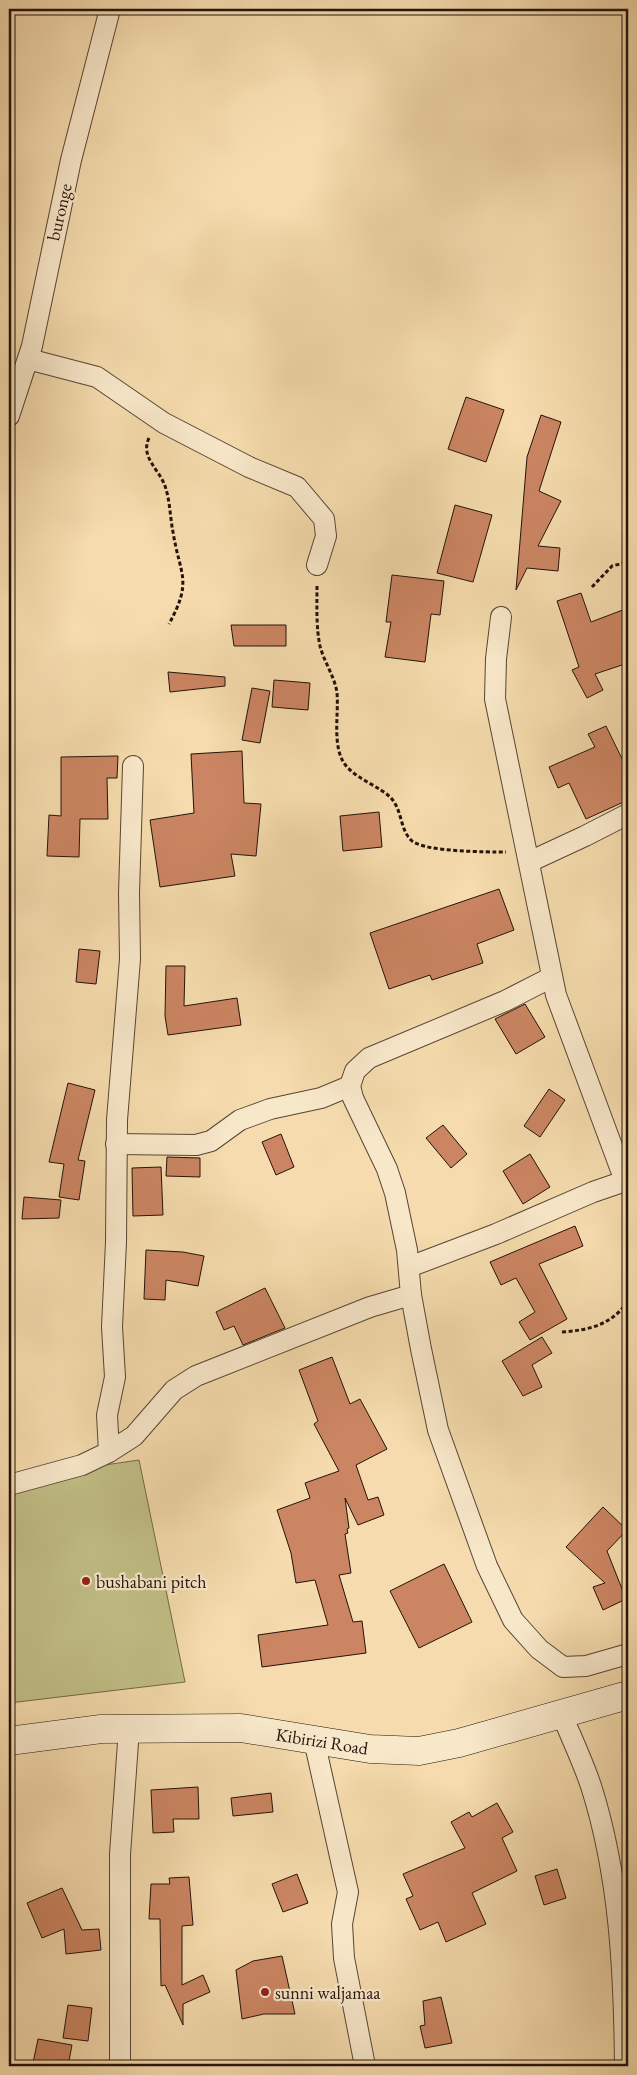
<svg xmlns="http://www.w3.org/2000/svg" width="637" height="2075" viewBox="0 0 637 2075" font-family="'EB Garamond',serif">
	<rect width="100%" height="100%" fill="#f5dbad"/>
	<filter id="stains"><feTurbulence type="fractalNoise" baseFrequency=".004" numOctaves="4"/><feColorMatrix values="0 0 0 0 .2 0 0 0 0 .09 0 0 0 0 .02 0 0 0 .5 -.17"/></filter>
	<radialGradient id="worn" r=".72"><stop offset=".6" stop-color="#630" stop-opacity="0"/><stop offset="1" stop-color="#630" stop-opacity=".3"/></radialGradient>
	<path fill="#c1be86" stroke="#726848" d="M139,1460l46,222 -176,21v-224z"/>
	<g fill="#cb8562" stroke="#24120b">
		<path d="M466,397l38,13 -18,52 -38,-13z"/>
		<path d="M541,415l20,7 -22,69 22,10 -23,45 22,2 -2,23 -31,-3 -11,22 11,-133z"/>
		<path d="M455,505l37,10 -19,67 -36,-9z"/>
		<path d="M392,575l52,6 -4,34 -9,-1 -6,48 -40,-5 6,-35h-5z"/>
		<path d="M581,593l10,29 37,-14v55l-33,11 8,16 -16,8 -15,-28 7,-3 -22,-66z"/>
		<path d="M231,625h55v21h-52z"/>
		<path d="M168,672l57,5v9l-55,6z"/>
		<path d="M274,680l36,3 -2,27 -36,-3z"/>
		<path d="M252,688l18,3 -10,52 -18,-3z"/>
		<path d="M606,726l22,45v29l-42,19 -17,-36 -11,5 -9,-21 46,-20 -7,-13z"/>
		<path d="M242,751l2,52 17,1 -5,52 -25,-2 4,22 -75,11 -10,-67 44,-7 -3,-59z"/>
		<path d="M118,756l-1,22h-10l1,41h-28l-1,38 -32,-1 2,-41 12,1v-59z"/>
		<path d="M379,812l3,35 -39,4 -3,-35z"/>
		<path d="M499,889l15,41 -37,14 6,19 -51,17 -2,-5 -41,14 -19,-56z"/>
		<path d="M79,949l21,2 -4,33 -20,-2z"/>
		<path d="M166,966h19l-1,40 53,-8 4,27 -73,10 -3,-19z"/>
		<path d="M525,1004l20,33 -29,17 -21,-35z"/>
		<path d="M68,1083l27,7 -17,70 7,1 -6,39 -20,-3 5,-33 -15,-2z"/>
		<path d="M549,1089l16,11 -25,37 -16,-11z"/>
		<path d="M443,1125l24,29 -16,14 -25,-30z"/>
		<path d="M281,1134l13,33 -18,8 -14,-33z"/>
		<path d="M530,1154l20,33 -27,17 -20,-33z"/>
		<path d="M167,1157l33,1v19l-34,-1z"/>
		<path d="M161,1167l2,48 -30,1 -1,-48z"/>
		<path d="M24,1197l37,3 -2,18 -37,1z"/>
		<path d="M575,1226l8,20 -44,18 28,55 -37,21 -11,-18 16,-10 -19,-34 -15,7 -11,-23z"/>
		<path d="M146,1250l37,2 21,4 -6,30 -32,-6 -1,20 -21,-1z"/>
		<path d="M265,1288l20,40 -42,17 -9,-19 -10,4 -8,-18z"/>
		<path d="M542,1337l10,16 -20,12 10,22 -19,9 -21,-35z"/>
		<path d="M332,1357l18,47 10,-5 27,50 -31,16 12,35 10,-3 6,18 -26,10 -13,-27 4,30 -2,1 1,4 -3,1 6,39 -12,2 14,47 9,-1 4,32 -104,14 -4,-32 70,-10 -13,-45 -19,3 -5,-30 -14,-43 33,-12 -5,-15 34,-12 -25,-47 4,-3 -19,-51z"/>
		<path d="M603,1507l24,23 -20,21 21,53 -4,-4 -21,10 -10,-23 12,-4 -39,-36z"/>
		<path d="M444,1564l28,58 -53,26 -29,-57z"/>
		<path d="M198,1787l1,32h-26l1,13 -21,1 -2,-43z"/>
		<path d="M271,1793l2,19 -40,4 -2,-18z"/>
		<path d="M497,1803l16,29 -11,6 15,33 -45,22 14,31 -40,18 -8,-20 -18,8 -14,-31 7,-3 -10,-22 62,-26 -14,-26 18,-10 3,5z"/>
		<path d="M557,1869l9,29 -22,7 -9,-29z"/>
		<path d="M297,1874l11,29 -25,9 -11,-28z"/>
		<path d="M189,1877l4,48 -11,1v59l21,-10 7,17 -27,12v21l-18,-40 -4,1 -1,-67h-11l2,-35h19l-1,-6z"/>
		<path d="M62,1888l20,42 17,-1 2,21 -35,4 -2,-25 -22,9 -15,-35z"/>
		<path d="M282,1956l13,58h-31l-22,5 -6,-49 17,-9z"/>
		<path d="M441,1997l11,46 -27,5 -5,-22 5,-1 -2,-24z"/>
		<path d="M68,2005l24,3 -4,33 -25,-3z"/>
		<path d="M38,2039l34,6 -4,21 -35,-3z"/>
	</g>
	<g fill="none" stroke-linecap="round" stroke-linejoin="round">
		<defs>
			<g id="street">
				<path d="M28,359l69,18 67,46 85,44 48,20 27,32 2,17 -9,29"/>
				<path d="M9,416l23,-70 39,-186 39,-151"/>
				<path d="M501,617l-5,42 -1,40 61,296 69,186"/>
				<path d="M529,862l56,-26 43,-22"/>
				<path d="M552,977l-47,24 -136,57 -14,13 -5,15 3,12 34,71 8,24 12,57 4,45 10,54 17,81 49,136 26,54 26,29 24,18 23,-1 42,-12"/>
				<path d="M116,1144l80,1 15,-4 29,-21 11,-4 19,-7 51,-11 29,-12"/>
				<path d="M409,1267l87,-33 97,-42 35,-12"/>
				<path d="M109,1452l-2,-37 8,-38 -3,-50 4,-85 1,-122 13,-161 -1,-66 4,-127"/>
				<path d="M9,1485l73,-20 27,-13 25,-16 40,-46 22,-14 174,-69 41,-12"/>
				<path d="M562,1715c10,24 21,47 29,71 29,91 33,186 34,280"/>
				<path d="M314,1740l34,152 -6,32 2,34 21,108"/>
				<path d="M120,2066v-212l9,-125"/>
			</g>
			<path id="secondary" d="M9,1741l92,-12 140,-1 129,21 49,2 40,-8 169,-48"/>
		</defs>
		<use href="#street" stroke="#584434" stroke-width="22"/>
		<use href="#secondary" stroke="#24120b" stroke-width="29"/>
		<g stroke="#24120b" stroke-width="3" stroke-dasharray="4 2.5" stroke-linecap="butt">
			<path d="M149,438c-9,19 10,31 16,48 5,14 5,31 8,46 7,44 20,48 -4,92"/>
			<path d="M317,586c0,19 -1,42 3,60 4,16 15,31 17,47 2,22 -6,56 10,74 12,13 33,20 43,30 13,13 9,32 22,44 14,11 75,11 94,11"/>
			<path d="M592,587l20,-21 16,-4"/>
			<path d="M562,1332c27,-2 50,-7 66,-31"/>
		</g>
		<use href="#street" stroke="#f8e8ca" stroke-width="20"/>
		<use href="#secondary" stroke="#f8e8ca" stroke-width="28"/>
	</g>
	<g fill="#8f2418" stroke="#f8e8ca" stroke-width="2">
		<circle cx="86" cy="1581" r="5"/>
		<circle cx="265" cy="1992" r="5"/>
	</g>
	<g text-anchor="middle" dominant-baseline="central" stroke-width="4.5" stroke-linejoin="round" paint-order="stroke">
		<g font-size="18" fill="#24120b" stroke="#f8e8ca">
			<text transform="translate(59 212) rotate(-77)">buronge</text>
			<text transform="translate(322 1741) rotate(9)">Kibirizi Road</text>
		</g>
		<g font-size="18" fill="#24120b" stroke="#f8e8ca" text-anchor="start">
			<text x="96" y="1581">bushabani pitch</text>
			<text x="275" y="1992">sunni waljamaa</text>
		</g>
	</g>
	<rect width="637" height="2075" fill="none" stroke="#f5dbad" stroke-width="30"/>
	<rect x="10" y="10" width="617" height="2055" fill="none" stroke="#24120b" stroke-width="2.5"/>
	<rect x="15" y="15" width="607" height="2045" fill="none" stroke="#24120b"/>
	<rect width="100%" height="100%" filter="url(#stains)"/>
	<rect width="100%" height="100%" fill="url(#worn)"/>
</svg>
